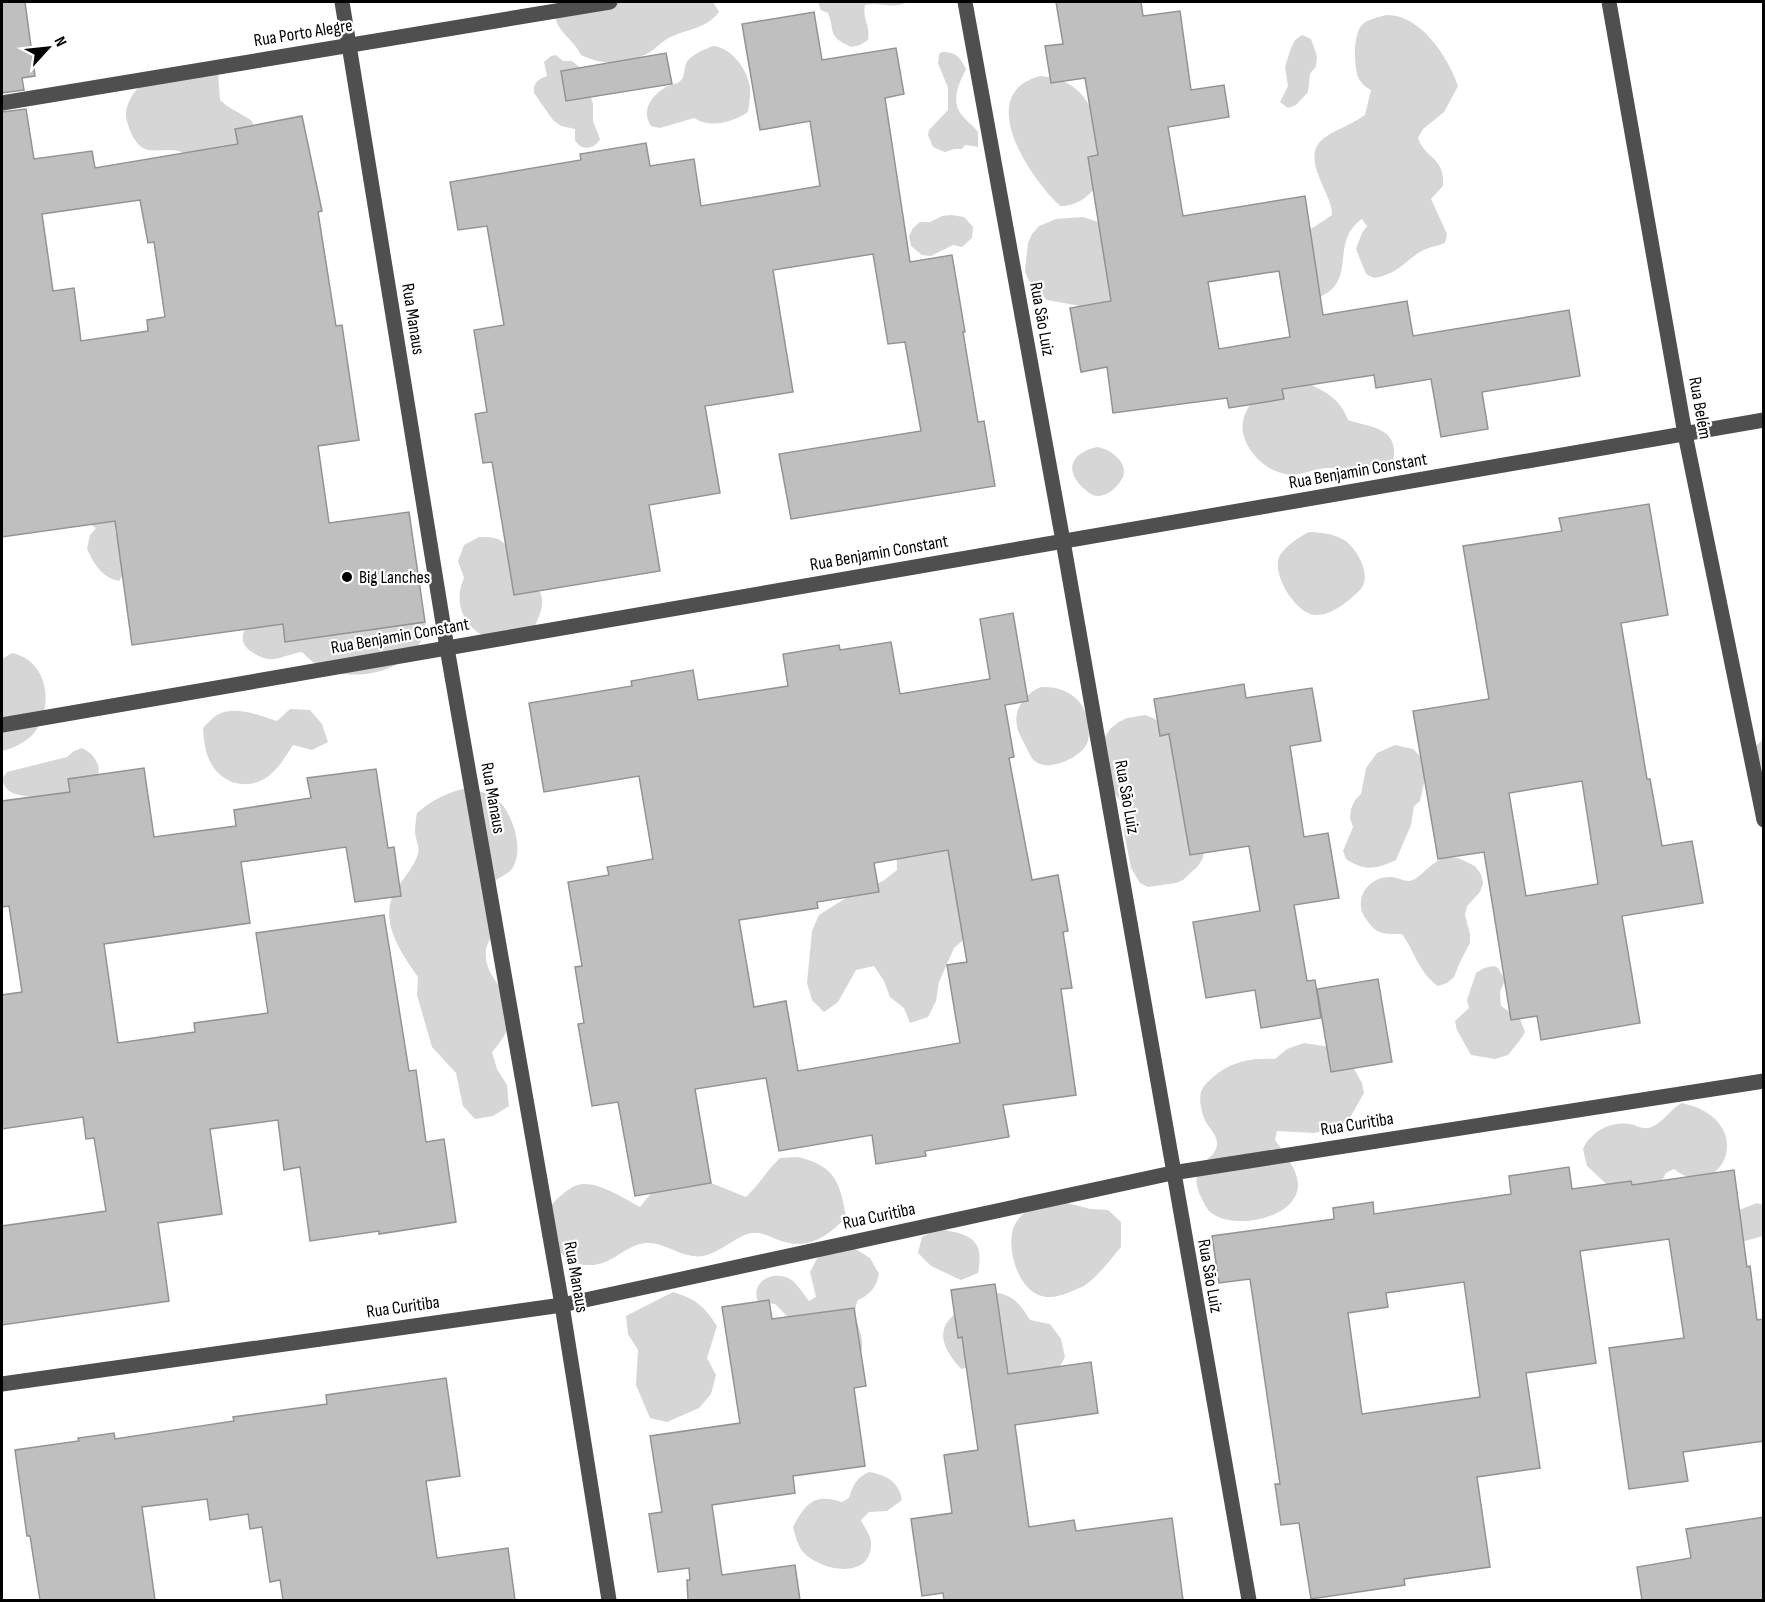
<svg xmlns="http://www.w3.org/2000/svg" width="1765" height="1602" viewBox="0 0 1765 1602" font-family="'Sofia Sans Condensed',sans-serif">
	<rect width="100%" height="100%" fill="#fff"/>
	<g fill="#d6d6d6">
		<path d="M556,2h157l6,10c-12,16 -30,17 -46,24 -9,3 -15,11 -23,16 -22,13 -47,14 -69,3 -10,-21 -31,-24 -25,-53z"/>
		<path d="M818,2h-1h90c-14,8 -27,-1 -42,3 -3,14 6,21 3,35l-8,5 -9,2c-25,-12 -15,-14 -23,-34l-7,-3z"/>
		<path d="M1387,15c34,0 61,42 71,71l-14,26 -21,17 -5,9c8,22 27,19 25,48l-12,13 16,35 -2,9c-6,3 -13,3 -19,6 -20,9 -26,25 -52,29l-8,-4 -10,-25 6,-16 5,-7 -5,-7c-33,23 -4,61 -42,78l-18,-62 30,-20c0,-12 -6,-20 -10,-31 -23,-50 11,-47 43,-69l6,-25c-6,-3 -10,-7 -13,-13 -4,-12 -5,-40 3,-51 6,-7 18,-9 26,-11z"/>
		<path d="M1302,35l9,4 6,17 -1,10 -6,8 -2,18 -12,13 -8,3 -8,-6 8,-16 -3,-19 6,-19 4,-8z"/>
		<path d="M713,46c19,2 34,23 37,41 1,8 -1,17 -2,25 -15,10 -38,17 -54,6l-34,10 -9,-2c-10,-16 0,-30 15,-39 4,-2 10,-3 13,-5 7,-5 4,-11 7,-18 3,-9 18,-14 27,-18z"/>
		<path d="M942,52c14,0 18,5 24,17 -7,14 -15,31 -5,45 5,7 12,11 17,18v15l-13,-2 -3,4h-8l-9,3 -12,-5 -5,-12 1,-5 19,-20v-22l-10,-25 1,-9z"/>
		<path d="M556,55l7,6h9l17,14v16l4,13v17l7,18c-5,10 -19,13 -25,1 0,-1 0,-9 0,-11l-14,-3 -8,-6 -19,-27c-1,-9 3,-14 13,-17l-3,-14 7,-6z"/>
		<path d="M218,72l2,28 7,6 24,14 10,16 -71,32 -6,-15c-15,-7 -29,1 -41,-5 -8,-4 -14,-18 -16,-27 -5,-14 9,-35 22,-42 8,-4 57,-6 69,-7z"/>
		<path d="M1040,76c23,2 40,11 50,31 2,4 6,9 6,13 2,9 -3,15 2,23 0,11 2,24 1,34 -3,17 -23,30 -39,29 -30,-28 -87,-112 -20,-130z"/>
		<path d="M951,215l13,2 9,10 -1,11 -10,9 -9,-2 -22,11 -9,-1 -11,-9 -2,-10 4,-8 7,-6h10l12,-6z"/>
		<path d="M1083,217l45,15 -17,69 -20,7 -44,-8 -19,-21 -3,-8 3,-28 4,-9 7,-8 17,-7z"/>
		<path d="M1300,380c21,9 40,17 48,40 19,7 48,6 46,35 0,8 -5,13 -13,15 -19,5 -37,-3 -55,-2 -14,1 -26,9 -41,6 -23,-4 -49,-32 -41,-57 3,-9 9,-17 14,-24z"/>
		<path d="M1097,447c15,2 36,19 23,35 -5,7 -13,14 -23,14 -7,-1 -11,-6 -16,-10 -18,-20 -6,-34 16,-39z"/>
		<path d="M118,511l-3,21c14,12 15,35 4,49 -18,-4 -24,-16 -32,-32l3,-14 6,-7 -7,-4z"/>
		<path d="M1309,532c11,0 25,2 35,8 13,8 30,38 15,51 -11,10 -26,24 -43,24 -20,0 -46,-43 -36,-60 6,-9 19,-18 29,-23z"/>
		<path d="M479,537c6,0 13,0 19,2 12,6 43,46 44,60 1,9 -3,18 -7,27l-49,11c-23,-10 -33,-36 -22,-59l-6,-17 6,-16z"/>
		<path d="M252,616l172,1c3,12 1,20 -7,30 -22,29 -70,36 -101,17 -5,-3 -10,-8 -14,-12 -10,1 -19,6 -28,7 -8,1 -15,-2 -22,-7 -16,-10 -8,-22 0,-36z"/>
		<path d="M12,653c36,7 43,54 22,80 -7,9 -22,16 -32,18v-92z"/>
		<path d="M1041,687c25,-1 45,12 47,38 1,8 2,15 -3,22 -9,12 -35,24 -49,15 -5,-3 -7,-10 -10,-15 -3,-7 -8,-14 -9,-21 -4,-17 9,-33 24,-39z"/>
		<path d="M290,709l20,1 12,14 6,18 -16,8 -19,-5c-6,9 -12,20 -20,27 -18,19 -48,15 -61,-7 -7,-11 -8,-24 -9,-37 4,-4 9,-10 14,-13 17,-10 42,0 60,6z"/>
		<path d="M1145,715l8,3 15,11 36,118 -1,11 -5,8 -15,14 -7,3 -28,4 -8,-4 -9,-15 -7,-36v-26l-21,-29 -2,-35 10,-14 8,-6 8,-4z"/>
		<path d="M1763,739v47l-8,-39z"/>
		<path d="M1395,745l18,4 7,7 6,18 -6,27 -6,5 -3,19 -15,35c-20,9 -30,12 -50,-1l-3,-8 10,-24 -3,-9 1,-9 4,-9 6,-6 5,-26 11,-15z"/>
		<path d="M82,748c18,9 24,28 5,40 -12,8 -60,12 -74,5 -7,-3 -9,-8 -11,-14l5,-7 60,-15 7,-6z"/>
		<path d="M466,788c12,3 26,5 34,14 14,15 24,49 12,67 -3,4 -11,8 -16,11v18l6,18c-3,8 -15,26 -16,34 -4,41 54,47 6,102l5,17 10,16 2,21 -16,10 -18,3 -12,-13 -7,-33 -24,-26 -15,-52 1,-18c-16,-23 -39,-55 -24,-84 8,-14 19,-24 24,-39 2,-8 -3,-15 -3,-23 0,-6 1,-12 2,-18 15,-13 29,-20 49,-25z"/>
		<path d="M942,828l28,106 -16,14 -15,34 -3,19 -8,16 -18,6 -6,-15 -14,-11 -6,-16 -10,-15 -18,4 -18,32 -14,10 -12,-12 -5,-17 5,-52 7,-16 30,-19 34,-15 14,-11 -1,-36z"/>
		<path d="M1448,857l10,1 17,8 6,8 2,9 -3,9 -13,14 -2,9 5,19v9l-9,17 -7,17 -7,6 -9,3c-19,-13 -23,-34 -36,-52 -19,0 -25,1 -36,-15 -14,-19 2,-43 25,-42 6,0 12,4 18,4 12,-1 21,-21 39,-24z"/>
		<path d="M1494,966l4,2 7,12 -5,12 1,14 19,13 5,13 -5,8 -12,15 -13,4 -24,-4 -14,-25 -2,-9 14,-13 -2,-8 9,-27 8,-5z"/>
		<path d="M1304,1043l26,4 22,18 10,18 2,10 -16,28 -16,8 -18,4 -37,-2 -2,9c9,13 22,28 23,44 1,35 -67,48 -89,27 -4,-5 -6,-10 -9,-16 -14,-33 18,-34 17,-52 0,-10 -12,-18 -14,-28 -2,-7 -4,-15 -2,-23 2,-6 7,-10 11,-14 19,-17 39,-20 63,-19l12,-10z"/>
		<path d="M1682,1103c6,2 13,3 18,6 55,26 16,94 -26,60l-8,4 -4,8 -48,10 -27,-25 -4,-17c7,-17 28,-28 47,-25 6,1 12,5 18,4 13,-2 22,-19 34,-25z"/>
		<path d="M798,1157c38,9 42,26 48,60 -17,19 -38,33 -64,24 -11,-3 -17,-9 -30,-8 -13,1 -32,20 -49,23 -19,3 -35,-12 -53,-13 -23,-2 -37,24 -63,22 -18,-1 -32,-18 -45,-29 0,-16 4,-27 16,-38 6,-5 16,-14 25,-14 20,0 40,14 57,23l21,-26 34,-7 16,9 35,14c13,-12 21,-27 34,-39z"/>
		<path d="M1056,1200l34,9 18,1 13,12v25c-9,11 -27,34 -39,40 -8,3 -22,10 -31,10 -30,2 -45,-44 -38,-68 3,-10 16,-22 25,-26 5,-2 13,-2 18,-3z"/>
		<path d="M1757,1203l6,2v31l-22,6 -2,-32z"/>
		<path d="M938,1229c31,5 47,9 40,44l-17,7 -30,-14 -13,-13 4,-16z"/>
		<path d="M854,1248l16,10 9,16c-2,12 -9,21 -21,26 -9,18 9,34 3,52 -2,6 -7,12 -10,17l-61,-44 -3,-9 -12,-12 -17,-2c-8,-21 15,-32 32,-23 7,4 14,16 19,22l7,-4 -6,-25 9,-17z"/>
		<path d="M989,1291c23,4 29,9 41,29l20,4 11,15 4,18 -10,18 -32,7 -44,-17 -18,4c-38,-42 -9,-55 28,-78z"/>
		<path d="M673,1292c23,7 31,14 44,34l-10,32 9,17 -5,19 -12,14 -32,14 -17,-4 -14,-33 2,-35 -10,-16 -2,-18z"/>
		<path d="M869,1472c18,3 30,10 33,28l-15,11 -18,1 -8,8c3,7 11,16 10,25 -1,36 -51,25 -67,8 -6,-6 -9,-18 -11,-26 13,-24 21,-34 49,-25l7,-4c4,-13 7,-20 20,-26z"/>
	</g>
	<g fill="#bfbfbf" stroke="#939393" stroke-width="1.5" fill-rule="evenodd">
		<path d="M2,2h23l10,74 -13,2 2,12 -22,3z"/>
		<path d="M1056,2h85l2,14 37,-5 11,79 33,-5 5,32 -61,10 15,89 122,-20 18,119 84,-14 6,35 156,-26 11,66 -98,16 6,37 -47,8 -10,-58 -55,9 -2,-13 -92,14 2,10 -55,9 -2,-10 -114,15 -6,-46 -26,5 -11,-64 41,-7 -23,-144 10,-2 -13,-77 -34,5 -6,-37 18,-2zM1279,271l11,66 -71,12 -11,-67z"/>
		<path d="M814,12l8,48 74,-12 8,46 -19,4 25,164 42,-7 13,77h-2l15,90 6,-1 11,65 -204,33 -12,-65 142,-23 -16,-89 -17,2 -15,-90 -100,16 20,122 -88,14 15,87 -71,12 11,66 -146,24 -22,-133 -9,1 -8,-49 12,-2 -13,-82 30,-5 -17,-99 -29,4 -8,-48 131,-22 -1,-6 66,-11 4,23 44,-7 7,47 119,-20 -10,-65 -50,9 -18,-106z"/>
		<path d="M666,53l6,31 -106,17 -5,-30z"/>
		<path d="M26,109l8,50 58,-8 3,17 143,-24 -3,-15 67,-13 20,95 -4,1 18,114 6,-1 17,115 -41,6 11,77 80,-11 16,110 -140,20 -2,-18 -151,21 -17,-124 -113,16v-425zM140,200l8,43 6,-1 11,75 -18,3 1,11 -67,10 -7,-53 -21,3 -11,-77z"/>
		<path d="M1649,504l19,111 -47,8 26,156h3l12,67 30,-5 11,62 -81,13 18,107 -99,17 -4,-24 -26,4 -27,-168 -46,7 -25,-148 76,-12 -26,-153 99,-15 -3,-13zM1582,781l16,103 -72,12 -17,-103z"/>
		<path d="M1013,613l15,88 -23,4 9,52 -5,1 23,122 26,-5 10,56 -5,1 9,56 -11,1 15,106 -73,10 6,32 -84,14 1,5 -50,8 -4,-29 -93,16 -13,-73 -71,11 16,94 -76,13 -17,-94 -26,4 -14,-82 6,-1 -9,-56 7,-1 -14,-84 41,-7 -2,-8 46,-8 -14,-83 -95,16 -15,-89 103,-17 -1,-5 62,-11 5,30 90,-14 -5,-32 56,-9 1,5 51,-8 9,52 90,-15 -10,-60zM948,850l19,112 -20,3 13,78 -162,28 -12,-70 -32,6 -15,-87 79,-12 -1,-6 62,-10 -5,-29z"/>
		<path d="M1244,684l2,14 66,-10 9,53 -31,5 14,91 24,-4 11,65 -45,7 13,76 8,-1 6,38 -60,10 -6,-38 -49,8 -13,-76 67,-11 -11,-65 -59,9 -21,-121 -9,2 -6,-37z"/>
		<path d="M144,768l10,69 82,-11 -2,-16 77,-12 -4,-20 69,-9 12,79 6,-1 7,49 -46,6 -9,-55 -105,15 9,61 -146,21 14,99 77,-11 -1,-9 74,-10 -12,-80 128,-18 25,156 7,-1 10,72 18,-3 12,83 -77,12v-3l-69,10 -10,-74 -16,3 -6,-50 -68,9 12,85 -64,9 11,78 -167,24v-99l104,-15 -12,-73 -8,1 -3,-22 -81,12v-134l20,-3 -13,-86 -7,1v-106l68,-9 -2,-13z"/>
		<path d="M1378,979l14,83 -61,10 -14,-83z"/>
		<path d="M1569,1167l3,22 59,-8 1,4 102,-15 13,97 3,-1 7,54 7,-1v122l-81,11 5,29 -59,8 -20,-141 75,-10 -15,-99 -89,12 16,112 -70,10 14,95 -63,9 13,90 -86,12 1,6 -94,14 -12,-76 -18,2 -6,-41h5l-30,-205 -31,4 -7,-47 122,-17 -1,-11 40,-6 1,12 137,-20 -2,-18zM1464,1282l16,115 -118,17 -14,-101 40,-6 -2,-14z"/>
		<path d="M995,1284l13,90 83,-12 7,51 -83,12 14,102 45,-7 2,11 96,-13 11,82h-239l-1,-7 -21,3 -11,-77 41,-6 -8,-58 34,-5 -16,-113 -4,1 -7,-48z"/>
		<path d="M769,1300l3,19 82,-11 12,78 -12,2 11,78 -72,10 2,17 -83,12 10,70 73,-10 5,35h-112l-1,-20h3l-1,-12 -31,4 -9,-58 13,-2 -12,-76 90,-13 -18,-116z"/>
		<path d="M446,1378l14,98 -34,5 11,77 71,-10 7,52h-232l-3,-20 -10,2 -8,-55 -12,2 -2,-15 -38,6 -3,-21 -65,8 13,93h-115l-10,-64h-3l-12,-86 64,-9 -1,-3 36,-5 1,6 119,-18 -1,-4 94,-13 -1,-9z"/>
		<path d="M1764,1517v83h-122l-5,-33 54,-9 -5,-29z"/>
	</g>
	<g fill="none" stroke-linecap="round" stroke-linejoin="round">
		<g stroke="#4f4f4f" stroke-width="15">
			<path d="M342,2l105,646 115,657 47,295"/>
			<path d="M965,2l98,539 186,1059"/>
			<path d="M1609,2l76,432 79,386"/>
			<path d="M2,103l608,-101"/>
			<path d="M2,725l1762,-305"/>
			<path d="M2,1384l560,-79 610,-132 592,-92"/>
		</g>
	</g>
	<circle fill="#000" stroke="#fff" stroke-width="2" cx="347" cy="577" r="6"/>
	<g text-anchor="middle" dominant-baseline="central" stroke-width="4.5" stroke-linejoin="round" paint-order="stroke">
		<g font-size="18" fill="#000" stroke="#fff">
			<text transform="translate(303 33) rotate(-9)">Rua Porto Alegre</text>
			<text transform="translate(413 319) rotate(81)">Rua Manaus</text>
			<text transform="translate(1042 319) rotate(80)">Rua São Luiz</text>
			<text transform="translate(1700 408) rotate(80)">Rua Belém</text>
			<text transform="translate(1358 471) rotate(-10)">Rua Benjamin Constant</text>
			<text transform="translate(879 553) rotate(-10)">Rua Benjamin Constant</text>
			<text transform="translate(400 636) rotate(-10)">Rua Benjamin Constant</text>
			<text transform="translate(1127 797) rotate(80)">Rua São Luiz</text>
			<text transform="translate(493 798) rotate(80)">Rua Manaus</text>
			<text transform="translate(1357 1124) rotate(-9)">Rua Curitiba</text>
			<text transform="translate(879 1216) rotate(-12)">Rua Curitiba</text>
			<text transform="translate(1210 1276) rotate(80)">Rua São Luiz</text>
			<text transform="translate(576 1277) rotate(80)">Rua Manaus</text>
			<text transform="translate(403 1307) rotate(-8)">Rua Curitiba</text>
		</g>
		<g font-size="18" fill="#000" stroke="#fff" text-anchor="start">
			<text x="359" y="577">Big Lanches</text>
		</g>
	</g>
	<rect width="1765" height="1602" fill="none" stroke="#000000" stroke-width="6"/>
	<g transform="translate(48 48) rotate(63)" stroke="#ffffff" stroke-width="4.5" paint-order="stroke">
	<path d="M0-4.5L10 22L0 15L-10 22Z" fill="#000000"/>
	<text y="-9" font-size="16" font-weight="bold" text-anchor="middle" fill="#000000">N</text>
	</g>
</svg>
